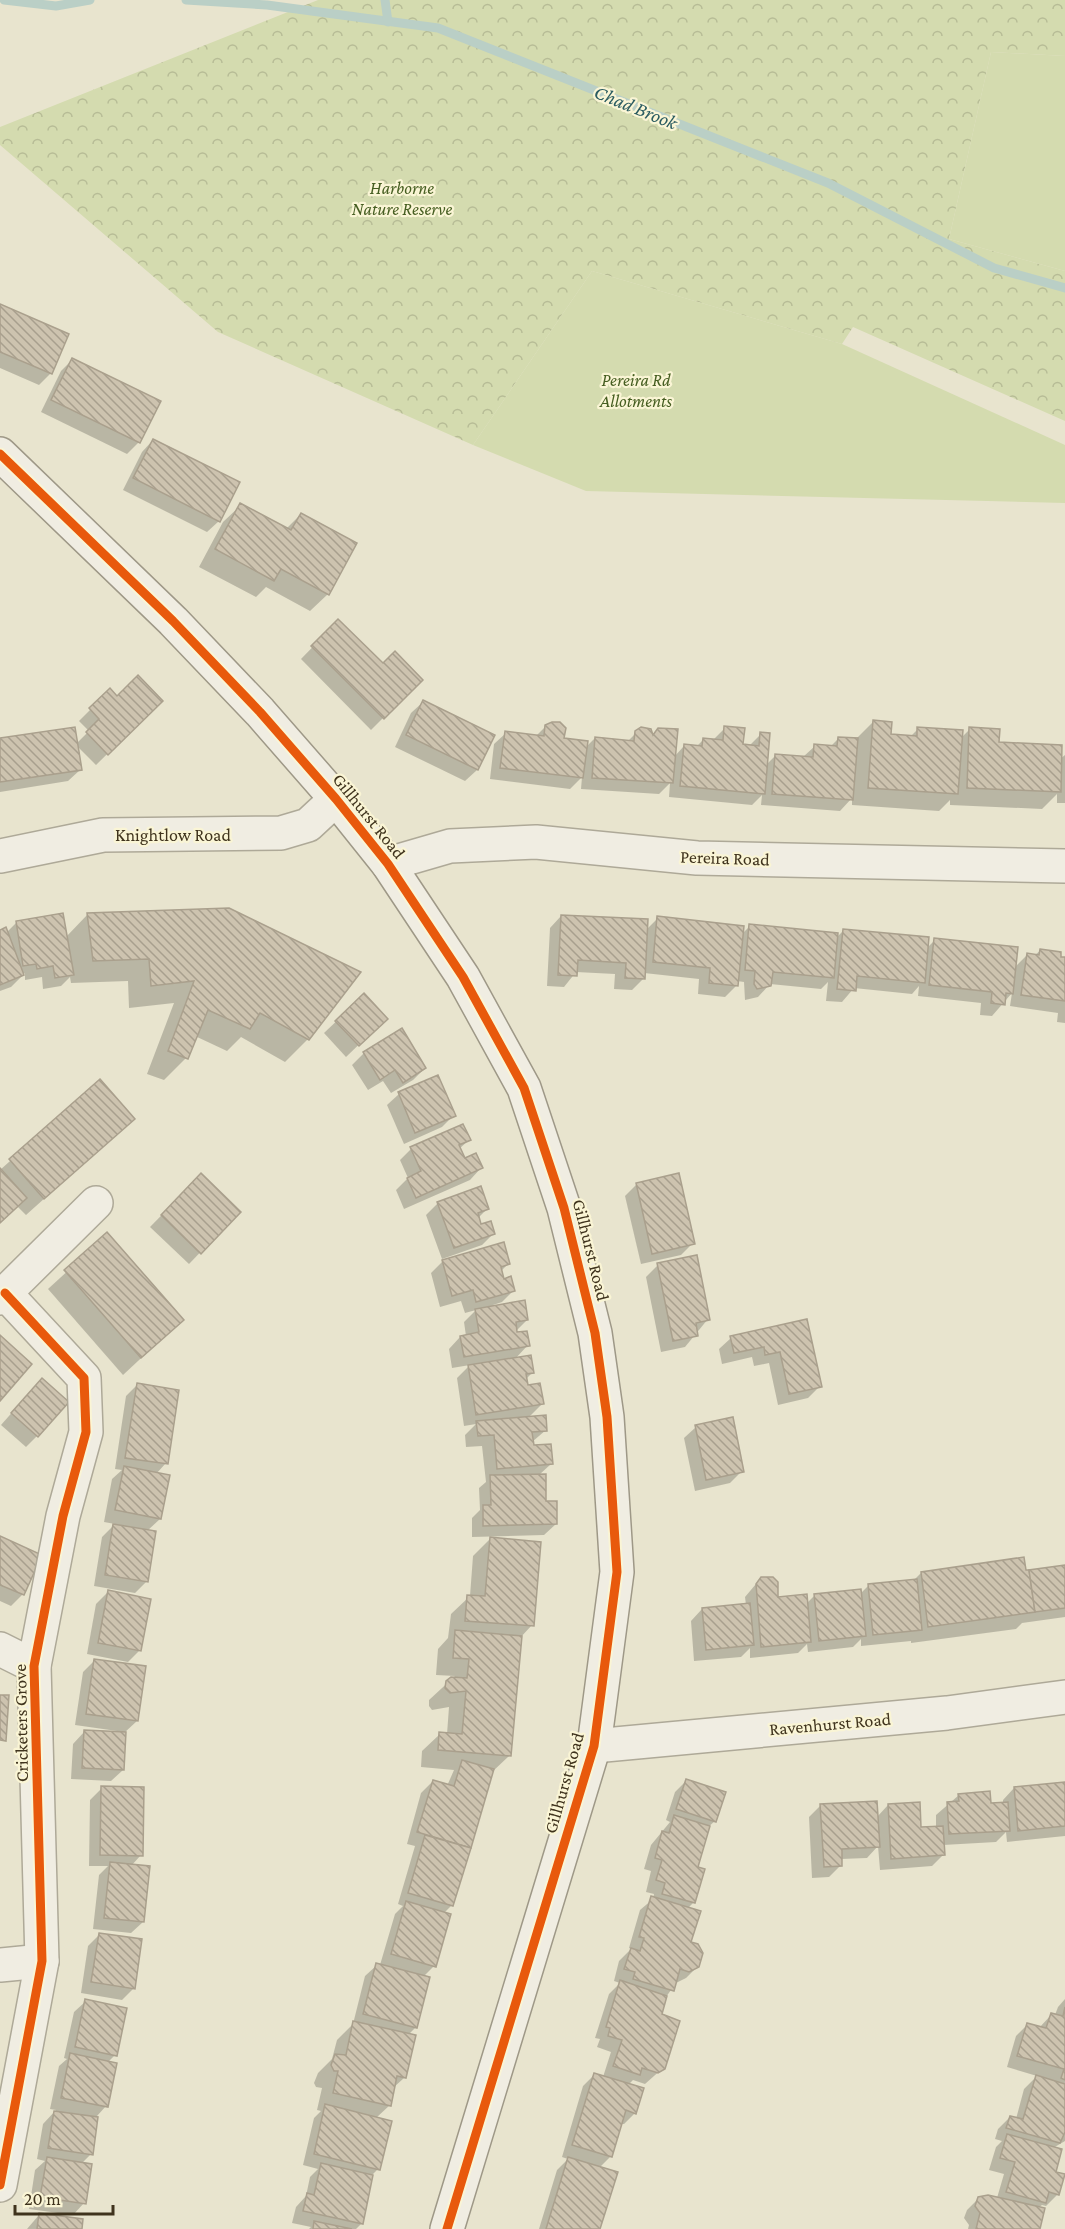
<svg xmlns="http://www.w3.org/2000/svg" width="1065" height="2229" viewBox="0 0 1065 2229" font-family="'Crimson Pro',serif">
	<defs>
		<pattern id="park-crowns" width="20" height="18" patternUnits="userSpaceOnUse" patternTransform="scale(1.5)"><rect width="20" height="18" fill="#d4dbaf"/><path d="M2 6a3 3 0 1 1 6 0M12 15a3 3 0 1 1 6 0" fill="none" stroke="#b7bc96"/></pattern>
		<pattern id="building-back-hatch" width="6" height="6" patternUnits="userSpaceOnUse" patternTransform="scale(1.5)"><rect width="6" height="6" fill="#cdc3af"/><path d="M-1 5l2 2M0 0l6 6M5-1l2 2" fill="none" stroke="#a89f8e"/></pattern>
	</defs>
	<rect width="100%" height="100%" fill="#e8e4ce"/>
	<path fill="url(#park-crowns)" d="M318,0h747v56l-74,-4 -42,187 116,32v150l-212,-94 -11,17 -250,-73 -119,174 -255,-113 -218,-187v-18z"/>
	<g fill="#d4dbaf">
		<path d="M991,52l74,4v215l-116,-32z"/>
		<path d="M592,271l250,73 223,101v58l-479,-12 -113,-46z"/>
	</g>
	<g fill="#0003">
		<path d="M0,306l51,67 -12,12 -39,-17z"/>
		<path d="M72,360l67,82 -12,12 -86,-42 20,-41z"/>
		<path d="M153,440l66,81 -12,11 -84,-42 19,-38z"/>
		<path d="M241,505l45,24 15,-15 27,80 -18,17 -44,-24 -10,10 -57,-30 24,-45z"/>
		<path d="M338,621l45,44 38,15 -50,50 -70,-71z"/>
		<path d="M110,690l7,8 44,3 -65,64 -20,-20 4,25 -12,11 -68,11v-52l76,4 13,-13 -10,-10z"/>
		<path d="M423,702l70,34 -16,34 -12,11 -70,-34 16,-34z"/>
		<path d="M873,722l16,13 21,2 8,-8 43,9 9,-9 27,15 63,15 5,-4v48h-8v-9l-15,15 -92,-4v-5l-11,11 -87,-6v-7l-12,13 -79,-6 1,-10 -10,10 -83,-8 1,-14 -11,11 -78,-5 1,-12 -12,12 -80,-10 4,-35 12,-11 30,3 9,-9 18,12 22,9 10,-10 32,4 9,-9 16,3 6,-7 16,28 10,-11 12,1 7,-7h10l12,-12 16,17 8,1 12,-12 5,31 10,-10 27,2 12,-11 15,1 8,-8 17,1z"/>
		<path d="M88,914l271,58 -51,67 -23,23 -44,-25 -14,14 -32,-15 -9,22 -22,22 -17,-6 27,-71 -45,5 -1,-27 -57,2 -1,-6 -9,9 -18,3 -1,-12 -17,3v-7l-14,14 -11,4v-60l7,1 9,-9 50,14z"/>
		<path d="M561,916l85,14 12,-12 84,16 8,-8 87,11 7,-7 83,18 8,-8 79,28 14,-14 7,1 6,-5 24,9v64l-8,-1 1,-9 -48,-7 2,-13 -20,23 -12,-1 1,-12 -63,-7 1,-10 -7,8 -58,-6 -12,14 -16,-1 2,-19 -7,7 -51,-5 -12,13 -13,3 -1,-18 -7,-1 -1,5 -11,11 -27,-3 1,-15 -55,-6v5l-12,12 -18,-1 1,-15 -39,-2 -12,15 -17,-1 3,-58z"/>
		<path d="M364,995l10,35 -28,27 -22,-24z"/>
		<path d="M402,1030l23,38 -12,12 -22,13 -8,-12 -15,9 -16,-25 12,-12z"/>
		<path d="M100,1081l33,38 -107,96 -9,-9 -17,16v-52z"/>
		<path d="M399,1094l55,21 -12,12 -38,17 -17,-39z"/>
		<path d="M469,1140l-10,9 5,11 17,8 -11,12 -66,29 -8,-19 12,-12 -8,-18 11,-11z"/>
		<path d="M201,1175l38,37 -50,52 -39,-37z"/>
		<path d="M637,1184l56,59 -12,12 -40,9 -16,-68z"/>
		<path d="M438,1203l49,6 -9,9 2,8 14,7 -12,12 -40,14 -16,-44z"/>
		<path d="M107,1235l75,85 -59,55 -75,-86z"/>
		<path d="M503,1244l5,20 -7,7 3,10 10,9 -12,12 -9,3 34,15 -11,11 12,14 -13,14 18,13 -8,8 2,7 15,17 -14,14 18,12 -14,12 1,5 18,17 -12,11 6,28 11,21 -12,11 -72,2v-19l8,-8 -1,-22 7,-6 -4,-36 -16,1 -1,-12 11,-11 -12,2 -7,-48 13,-13 -18,3 -3,-19 11,-12 6,-1 -2,-14 12,-12 -11,3 -4,-12 -21,6 -9,-34 11,-11z"/>
		<path d="M658,1265l50,54 -23,28 -24,5 -15,-75z"/>
		<path d="M805,1321l15,65 -12,12 -30,7 -9,-42 -15,3 -2,-9 -30,7 -3,-15 12,-11z"/>
		<path d="M137,1385l29,78 -10,11 4,45 -13,12v50l-12,12 -41,-7 8,-49 13,-13 -11,-2 8,-43 10,-9 -7,-1 11,-73z"/>
		<path d="M31,1391l6,45 -11,11 -25,-22z"/>
		<path d="M696,1427l46,44 -12,12 -35,8 -11,-53z"/>
		<path d="M0,1538l23,56 -12,12 -11,-5z"/>
		<path d="M490,1539l42,86 -12,13 -11,118 -18,17 -39,132 -8,8 -10,53 -10,10 -8,51 -8,8 -4,43 -11,10 -3,17 -14,13 2,51 -6,6 -11,49 -5,5h-47l2,-2 -19,-4 4,-16 10,-11 4,-19 8,-8 -15,-4 11,-47 7,-7 -4,-1 5,-22 -6,-1 -2,-4 4,-10 14,-14 5,-19 16,-16 12,-48 12,-11h3l15,-51 8,-8 -5,-2 17,-58 -8,-2 14,-51 12,-12 14,5 7,-16 -33,-3 1,-16 18,-17h7l2,-27 -17,3 -3,-4v-6l26,-24 -19,-1 2,-26 10,-11 3,-24 19,-18 3,-40z"/>
		<path d="M1065,1567v50l-43,6 -6,6 -105,14v-2l-50,5v-7l-8,8 -45,5 -1,-8 -9,9 -48,5v-10l-9,9 -47,4 -3,-40 11,-12 44,-4 -1,-8 16,-19 16,20 29,6 9,-9 45,-1 9,-9 44,-4 8,-8 104,-1z"/>
		<path d="M108,1592l32,58 -12,12 -41,-8 9,-50z"/>
		<path d="M95,1660l42,61 -13,12 -1,37 -12,11 -40,-2 2,-35 11,-12 33,2v-3l-42,-6 8,-53z"/>
		<path d="M686,1781l29,40 -8,7 -10,40 -3,34 -7,7 2,34 9,23 -12,12 -10,5 -10,14 -6,18 3,53 -18,16 -12,-4 -5,5 7,28 -11,11h-4l-9,32 -12,12v61h-60l18,-59 11,-11 -6,-2 21,-71 12,-12 8,3 8,-25 -14,-5 3,-8 -5,-1 14,-44 11,-11 -6,-2 5,-20 12,-12 -2,-1 11,-38 13,-11 1,-5 -8,-2 5,-21 -7,-2 7,-24 19,-23 -4,-2 9,-28z"/>
		<path d="M1065,1783v53l-58,6 -1,-10 -10,10 -53,3v10l-11,11 -52,4 -2,-24 -11,12 -26,1v6l-12,12 -17,1 -3,-61 11,-11 57,11 11,-12 32,23 16,-1v-12l23,-20 31,9 13,-1v-3l11,-12z"/>
		<path d="M102,1788l39,67 -10,11 12,56 -12,11 -38,-4 6,-54 9,-9h-19l1,-66z"/>
		<path d="M100,1934l34,54 -12,12 -41,-7 7,-47z"/>
		<path d="M1065,1999v142l-12,7 5,46 -12,12 -4,-1 -4,3 1,21h-71l1,-4 -5,-7 3,-8 12,-12h18l7,-24 -15,-4 7,-23 6,-6 -7,-2 3,-10 12,-12 6,2 8,-30 13,-13 -30,-9 9,-31 12,-12 11,4 13,-14 3,1 3,-8z"/>
		<path d="M86,2001l29,54 -7,7 -2,44 -9,10 -6,38 -10,10 3,39 -11,12 -44,-6 6,-39 10,-9 -8,-2 6,-35 13,-14 -6,-1 9,-43 8,-7 -3,-1 10,-46z"/>
		<path d="M39,2215l41,14h-53z"/>
	</g>
	<g fill="none" stroke-linecap="round" stroke-linejoin="round">
		<g stroke="#bacfc6" stroke-width="9">
			<path d="M4,0l52,6 34,-6"/>
			<path d="M186,0l81,5 171,23 390,155 166,85 71,20"/>
			<path d="M385,0l3,22"/>
		</g>
	</g>
	<g fill="url(#building-back-hatch)" stroke="#aaa08d" stroke-width="1.5">
		<path d="M0,304l69,30 -17,40 -52,-22z"/>
		<path d="M72,358l89,43 -21,42 -89,-43z"/>
		<path d="M153,439l87,43 -20,40 -87,-44z"/>
		<path d="M240,503l51,27 10,-17 56,30 -28,52 -48,-26 -7,12 -59,-32z"/>
		<path d="M338,619l45,44 12,-12 28,29 -39,39 -73,-73z"/>
		<path d="M138,675l25,26 -55,54 -22,-23 13,-13 -10,-11 21,-20 7,8z"/>
		<path d="M423,700l72,35 -17,35 -72,-35z"/>
		<path d="M873,720l19,2 -1,12 26,2v-9l46,3 -5,64 -90,-6z"/>
		<path d="M552,722h8l6,6 -2,10 24,3 -5,37 -83,-10 5,-37 39,5 1,-11z"/>
		<path d="M724,726l21,2 -2,16 16,2 1,-14 10,1 -5,61 -85,-8 4,-42 18,2 1,-8 20,2z"/>
		<path d="M75,727l7,43 -82,12v-44z"/>
		<path d="M641,727l10,2 2,6 5,-7 20,1 -5,54 -81,-5 3,-41 39,4 1,-10z"/>
		<path d="M969,727l31,2 -1,13 63,3 -1,47 -94,-4z"/>
		<path d="M838,737l20,1 -5,62 -81,-6 3,-40 38,3 1,-13 23,2z"/>
		<path d="M229,908l132,64 -52,68 -49,-27 -10,16 -42,-19 -20,49 -20,-8 26,-70 -43,5 -2,-27 -56,2 -6,-48z"/>
		<path d="M63,913l11,62 -19,3 -2,-12 -16,3 -1,-5 -13,2 -7,-45z"/>
		<path d="M561,915l87,4 -3,60 -20,-1 1,-15 -48,-3 -1,16 -19,-1z"/>
		<path d="M657,916l87,10 -6,60 -29,-3 1,-15 -57,-6z"/>
		<path d="M749,924l89,9 -4,45 -61,-6 -2,14 -14,3 -3,-5 1,-13 -10,-1z"/>
		<path d="M6,927l18,48 -24,10v-55z"/>
		<path d="M843,929l86,8 -4,46 -68,-7 -1,15 -19,-2z"/>
		<path d="M934,938l84,9 -5,47 -7,-1 -1,12 -14,-2 1,-11 -63,-7z"/>
		<path d="M1040,949l21,3v5h4v44l-44,-6 6,-42 12,2z"/>
		<path d="M364,993l24,26 -29,27 -24,-25z"/>
		<path d="M402,1028l24,40 -23,15 -8,-13 -15,10 -17,-28z"/>
		<path d="M438,1075l18,41 -41,17 -17,-41z"/>
		<path d="M100,1079l35,40 -91,80 -35,-40z"/>
		<path d="M463,1124l8,16 -12,5 6,13 11,-5 7,15 -67,30 -9,-20 14,-7 -11,-24z"/>
		<path d="M0,1168l27,30 -27,25z"/>
		<path d="M201,1173l40,39 -40,42 -40,-39z"/>
		<path d="M679,1173l16,71 -43,10 -16,-71z"/>
		<path d="M481,1186l8,23 -11,4 3,11 10,-3 4,13 -41,14 -17,-46z"/>
		<path d="M107,1232l77,88 -43,38 -77,-88z"/>
		<path d="M504,1242l6,22 -9,3 3,12 7,-3 4,15 -39,11 -3,-12 -21,6 -10,-36z"/>
		<path d="M697,1255l13,65 -14,3 2,13 -25,5 -16,-78z"/>
		<path d="M525,1300l3,20 -12,2 1,10 10,-1 3,15 -66,11 -4,-21 19,-4 -4,-23z"/>
		<path d="M807,1319l15,68 -33,7 -9,-42 -15,3 -1,-8 -30,6 -4,-17z"/>
		<path d="M0,1335l32,29 -32,37z"/>
		<path d="M531,1355l3,18 -8,1 2,11 12,-2 4,21 -68,11 -8,-50z"/>
		<path d="M42,1378l27,24 -31,35 -27,-24z"/>
		<path d="M137,1383l42,7 -11,74 -43,-6z"/>
		<path d="M546,1415l1,16 -15,1 2,13 17,-1 2,20 -56,5 -3,-34 -16,1 -2,-15z"/>
		<path d="M733,1417l11,55 -38,8 -11,-55z"/>
		<path d="M124,1466l46,9 -9,44 -46,-9z"/>
		<path d="M546,1474v27h11v23l-74,2v-21h8l-1,-30z"/>
		<path d="M113,1524l43,7 -8,51 -43,-7z"/>
		<path d="M0,1536l42,19 -18,40 -24,-10z"/>
		<path d="M490,1537l51,5 -7,84 -69,-5 2,-26 18,1z"/>
		<path d="M1024,1557l2,13h3l6,42 -107,15 -7,-55z"/>
		<path d="M1065,1565v43l-30,4 -6,-42z"/>
		<path d="M761,1577h12l5,5v15l29,-3 4,48 -50,5 -5,-63z"/>
		<path d="M917,1579l5,51 -49,5 -5,-51z"/>
		<path d="M861,1589l5,47 -47,5 -5,-47z"/>
		<path d="M108,1590l43,9 -10,52 -43,-8z"/>
		<path d="M750,1603l4,42 -48,5 -4,-42z"/>
		<path d="M455,1630l67,6 -11,120 -73,-6 1,-18 23,2 4,-43 -16,2 -5,-5 1,-7 5,-4 16,1 2,-19 -16,-1z"/>
		<path d="M94,1659l52,7 -8,55 -52,-7z"/>
		<path d="M0,1695h9l-3,46 -6,-1z"/>
		<path d="M84,1730l42,2 -2,38 -42,-2z"/>
		<path d="M462,1760l32,9 -23,79 -54,-16 16,-52 21,6z"/>
		<path d="M686,1779l40,13 -10,30 -40,-13z"/>
		<path d="M1065,1782v44l-47,5 -4,-44z"/>
		<path d="M101,1786l43,1 -1,69 -43,-1z"/>
		<path d="M990,1791l1,12 17,-1 2,29 -61,3 -2,-32 12,-1 -1,-7z"/>
		<path d="M877,1801l3,46 -38,2v17l-18,1 -4,-63z"/>
		<path d="M920,1802l1,25 22,-1 2,29 -54,4 -3,-55z"/>
		<path d="M674,1815l36,11 -12,41 7,2 -10,34 -33,-9 3,-11 -9,-3 6,-20 -7,-2 7,-27 7,2z"/>
		<path d="M425,1835l46,13 -18,58 -45,-13z"/>
		<path d="M110,1862l40,4 -6,56 -40,-4z"/>
		<path d="M651,1896l50,15 -10,31 7,2 5,9 -4,14 -10,5 -9,-3 -6,22 -41,-12 2,-7 -11,-3 7,-21 9,3 4,-13 -5,-1z"/>
		<path d="M406,1901l45,13 -15,53 -45,-13z"/>
		<path d="M99,1933l43,6 -7,50 -44,-7z"/>
		<path d="M376,1963l54,14 -13,51 -54,-14z"/>
		<path d="M620,1980l47,16 -5,18 18,7 -15,48 -7,4 -16,-5 -2,7 -27,-9 9,-26 -14,-4 2,-8 -4,-1z"/>
		<path d="M85,1999l42,9 -10,48 -42,-9z"/>
		<path d="M1065,2007v73l-4,-2 3,-9 -47,-13 10,-33 19,5 5,-15 12,3z"/>
		<path d="M353,2021l63,14 -10,43 -9,-2 -6,30 -58,-13 5,-22h-4l-3,-6 4,-11 11,1z"/>
		<path d="M70,2053l47,10 -9,44 -47,-9z"/>
		<path d="M594,2073l50,15 -8,26 -10,-4 -14,47 -40,-12z"/>
		<path d="M1036,2075l29,9v48l-5,11 -54,-15 4,-12 13,3z"/>
		<path d="M325,2104l67,17 -12,49 -66,-16z"/>
		<path d="M54,2111l44,6 -5,38 -45,-7z"/>
		<path d="M1007,2134l55,15 -6,23 9,2 -6,21 -10,-3 -3,11 -40,-11 9,-30 -15,-4z"/>
		<path d="M47,2157l45,7 -6,40 -46,-7z"/>
		<path d="M568,2157l50,15 -18,57h-54z"/>
		<path d="M321,2163l52,12 -10,49 -60,-13 4,-18 7,2z"/>
		<path d="M988,2195l57,13 -5,21h-64l4,-16 -5,-7 3,-9z"/>
		<path d="M39,2213l44,6 -1,10h-45z"/>
		<path d="M314,2221l38,8h-39z"/>
	</g>
	<g fill="none" stroke-linecap="round" stroke-linejoin="round">
		<defs>
			<g id="street">
				<path d="M0,856l103,-21 178,-2 27,-8 28,-26"/>
				<path d="M388,864l62,-18 86,-4 161,16 368,8"/>
				<path d="M0,1298l96,-95"/>
				<path d="M0,1649l34,17"/>
				<path d="M594,1746l353,-33 118,-16"/>
				<path d="M0,1965l42,-4"/>
				<path d="M0,2185l42,-224 -8,-295 29,-150 23,-84 -2,-54 -79,-85"/>
			</g>
			<path id="secondary" d="M0,454l173,167 87,91 76,87 52,65 75,113 61,111 40,120 31,125 12,84 10,155 -23,174 -147,483"/>
		</defs>
		<use href="#street" stroke="#aea998" stroke-width="36"/>
		<use href="#secondary" stroke="#9e9887" stroke-width="36"/>
		<use href="#street" stroke="#f0ede2" stroke-width="33"/>
		<use href="#secondary" stroke="#f0ede2" stroke-width="33"/>
		<defs>
			<g id="cycleway">
				<path d="M0,454l173,167 87,91 76,87 52,65 75,113 61,111 40,120 31,125 12,84 10,155 -23,174 -147,483"/>
				<path d="M0,2185l42,-224 -8,-295 29,-150 23,-84 -2,-54 -79,-85"/>
			</g>
		</defs>
		<use href="#cycleway" stroke="#faf5d5" stroke-width="13"/>
		<use href="#cycleway" stroke="#e8590c" stroke-width="9"/>
	</g>
	<g text-anchor="middle" dominant-baseline="central" stroke-width="4.5" stroke-linejoin="round" paint-order="stroke">
		<g font-size="18" font-style="italic" fill="#465e21" stroke="#faf5d5">
			<text x="402" y="188">Harborne<tspan x="402" dy="21">Nature Reserve</tspan></text>
			<text x="636" y="380">Pereira Rd<tspan x="636" dy="21">Allotments</tspan></text>
		</g>
		<g font-size="18" fill="#3f331d" stroke="#faf5d5">
			<text transform="translate(369 816) rotate(51)">Gillhurst Road</text>
			<text x="173" y="835">Knightlow Road</text>
			<text transform="translate(725 858) rotate(2)">Pereira Road</text>
			<text transform="translate(591 1250) rotate(76)">Gillhurst Road</text>
			<text transform="translate(21 1723) rotate(-91)">Cricketers Grove</text>
			<text transform="translate(830 1724) rotate(-5)">Ravenhurst Road</text>
			<text transform="translate(564 1783) rotate(-74)">Gillhurst Road</text>
		</g>
		<g font-size="20" font-style="italic" fill="#2b5c61" stroke="#faf5d5">
			<text transform="translate(636 107) rotate(22)">Chad Brook</text>
		</g>
	</g>
	<path d="M15 2205v9h98v-9" fill="none" stroke="#3f331d" stroke-width="3"/>
	<text x="24" y="2205" font-size="18" fill="#3f331d" stroke="#faf5d5" stroke-width="4.5" paint-order="stroke">20 m</text>
</svg>
